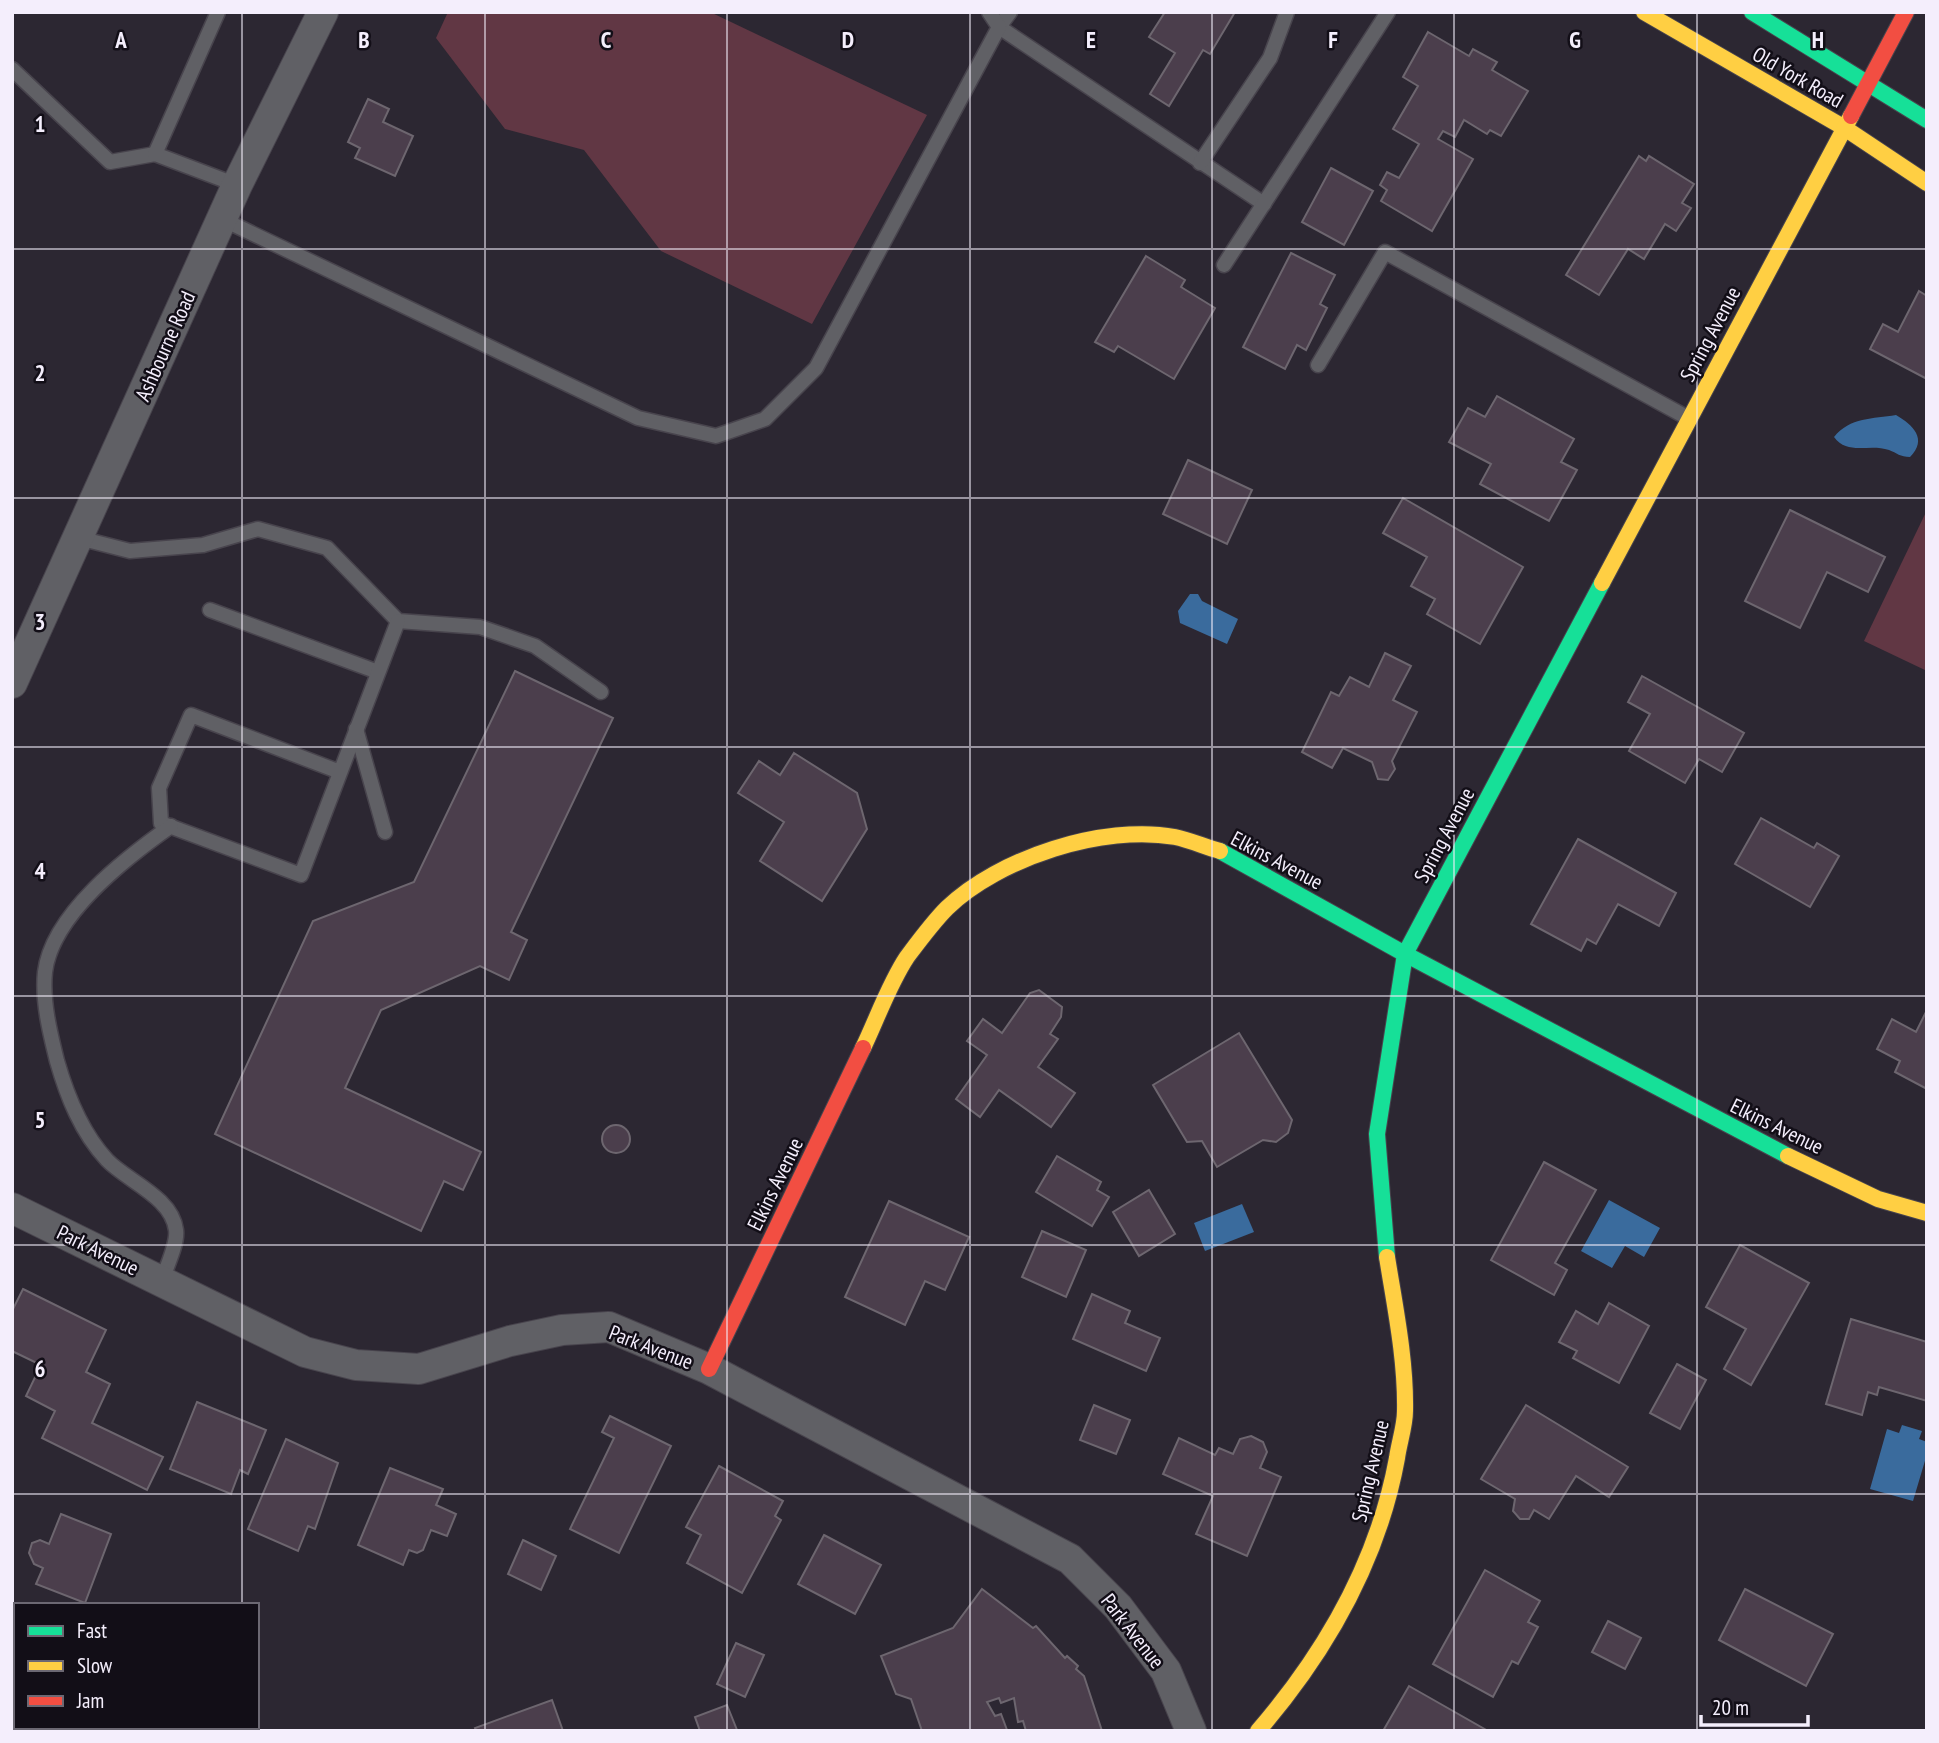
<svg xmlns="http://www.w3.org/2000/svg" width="1939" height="1743" viewBox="0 0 1939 1743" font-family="'PT Sans Narrow',sans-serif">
	<rect width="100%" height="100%" fill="#2c2732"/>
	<g fill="#613744">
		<path d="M448,12h262l217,103 -115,209 -151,-73 -77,-101 -79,-21 -69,-91z"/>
		<path d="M1927,510v161l-63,-30z"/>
	</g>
	<g fill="#3a6b9d">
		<path d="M1896,415c17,10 32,24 14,42 -10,0 -13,-4 -21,-7 -20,-7 -41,6 -55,-13 16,-20 39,-18 62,-22z"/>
		<path d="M1190,594h8l4,7 36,18 -11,25 -47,-21 -2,-12z"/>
		<path d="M1609,1200l51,28 -16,29 -19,-11 -13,22 -31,-17z"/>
		<path d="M1242,1204l12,28 -49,19 -11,-28z"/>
		<path d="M1902,1425l20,6 -3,8 8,3v12l-14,47 -43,-12 17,-60 12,4z"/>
	</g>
	<g fill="#4b3e4c" stroke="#6d666f" stroke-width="2">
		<path d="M1165,12h70l-25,42 -7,-4 -34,56 -19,-12 25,-41 -26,-16z"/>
		<path d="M1428,32l41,24 4,-7 24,13 -5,8 36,21 -27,45 -11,-6 -3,4 -23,-14 -9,17 -12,-6 -5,8 35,20 -41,72 -51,-30 6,-11 -7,-5 7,-13 12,6 20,-34 -26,-15 25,-43 -15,-9z"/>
		<path d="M368,99l21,10 -6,13 30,14 -18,40 -40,-18 5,-10 -12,-6z"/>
		<path d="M1639,156l7,5 3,-5 45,28 -12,19 9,5 -15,23 -11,-7 -21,35 -16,-10 -29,46 -33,-20z"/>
		<path d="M1331,168l42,23 -29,54 -42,-23z"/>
		<path d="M1291,253l44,22 -15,29 7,4 -21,42 -9,-5 -12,24 -42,-22z"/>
		<path d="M1146,256l39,24 -4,7 34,21 -41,71 -56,-33 -4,6 -19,-10z"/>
		<path d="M1919,291l8,5v83l-57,-30 13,-25 15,8z"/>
		<path d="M1497,396l77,43 -13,23 16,8 -28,51 -69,-37 11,-20 -42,-22 19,-34 17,9z"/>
		<path d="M1188,460l64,30 -25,54 -64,-30z"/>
		<path d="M1403,498l120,69 -43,77 -53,-30 8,-15 -24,-13 16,-29 -44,-24z"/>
		<path d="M1790,510l95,47 -17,35 -41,-20 -27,56 -55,-27z"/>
		<path d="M1385,653l26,13 -18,34 24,12 -25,49 3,8 -7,11 -10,-1 -6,-17 -29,-14 -11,20 -30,-16 29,-60 8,4 11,-19 19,10z"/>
		<path d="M515,671l98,47 -102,214 16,8 -18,40 -29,-14 -99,44 -36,78 136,64 -18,38 -19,-9 -23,50 -206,-97 98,-213 101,-39z"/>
		<path d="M1642,676l102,57 -22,39 -23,-13 -14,24 -56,-32 21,-37 -22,-12z"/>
		<path d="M794,753l63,40 10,36 -45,72 -62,-40 24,-39 -46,-29 21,-32 21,14z"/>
		<path d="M1761,818l53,30 3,-5 22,13 -29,51 -75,-43z"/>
		<path d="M1578,839l98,54 -17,33 -41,-22 -22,40 -9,-5 -6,12 -50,-27z"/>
		<path d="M1039,990l23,17 -1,10 -11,17 8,5 -20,28 37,26 -24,34 -52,-37 -19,27 -24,-18 31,-44 -20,-14 16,-22 19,14 28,-40z"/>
		<path d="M1927,1010v79l-32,-17 5,-11 -23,-12 15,-30 24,13z"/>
		<path d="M1239,1033l53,87 -4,13 -12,9 -13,-2 -46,27 -15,-26 -15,1 -34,-57z"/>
		<circle cx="616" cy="1139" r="14"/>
		<path d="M1057,1156l44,26 -4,8 12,7 -17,29 -56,-34z"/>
		<path d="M1544,1162l52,28 -41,73 12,7 -13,25 -63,-35z"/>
		<path d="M1149,1190l26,44 -36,22 -26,-44z"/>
		<path d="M889,1201l80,36 -24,53 -20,-9 -20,44 -60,-28z"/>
		<path d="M1042,1231l44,19 -20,47 -44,-20z"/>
		<path d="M1740,1245l69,38 -58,102 -27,-16 22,-40 -40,-22z"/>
		<path d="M23,1289l83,41 -20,42 24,12 -18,39 71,34 -16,33 -105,-52 13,-27 -29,-15 15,-31 -29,-14v-40z"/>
		<path d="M1092,1294l38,17 -5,12 35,15 -14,33 -73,-32z"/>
		<path d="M1609,1303l40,23 -30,57 -46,-25 4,-7 -18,-9 17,-31 22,13z"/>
		<path d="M1851,1319l76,23v59l-48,-14 -2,8 -9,-3 -6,23 -36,-11z"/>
		<path d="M1677,1364l29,16 -26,49 -30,-16z"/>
		<path d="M197,1402l69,28 -18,44 -8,-4 -9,24 -61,-25z"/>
		<path d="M1094,1405l36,15 -14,34 -36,-14z"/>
		<path d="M1526,1405l102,62 -19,30 -33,-21 -27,43 -15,-9 -5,9h-9l-7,-8 2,-12 -34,-20z"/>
		<path d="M610,1416l61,30 -52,107 -49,-24 44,-91 -12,-6z"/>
		<path d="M1251,1436l12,6 4,10 -7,16 21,9 -34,79 -51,-22 17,-38 -50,-22 16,-36 36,17 4,-7 14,6 7,-15z"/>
		<path d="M286,1439l52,24 -23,66 -7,-3 -10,25 -50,-22z"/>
		<path d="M719,1466l64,35 -8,15 6,4 -39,73 -55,-30 14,-28 -15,-8z"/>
		<path d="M390,1468l53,21 -7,16 20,9 -9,22 -16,-6 -8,20 -6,3 -8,-3 -6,15 -45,-20z"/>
		<path d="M61,1514l50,20 -26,69 -49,-19 7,-16 -9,-4 -5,-11 3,-10 8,-3 9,4z"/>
		<path d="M824,1535l57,30 -26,49 -57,-30z"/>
		<path d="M523,1540l33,16 -15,34 -33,-16z"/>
		<path d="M1485,1570l55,31 -12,21 10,5 -20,37 -6,-3 -19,36 -60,-33z"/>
		<path d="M982,1589l51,39 3,-2 29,32 2,-2 11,10 -2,3 8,7 18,55h-76l-3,-10 -5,1 -4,-24 -13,5 -2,-5 -12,4 8,14 6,-2 6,16 -85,1 -11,-32 -15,-5 -15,-38 72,-28z"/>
		<path d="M1745,1589l88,45 -27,52 -87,-46z"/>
		<path d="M1608,1621l33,17 -16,31 -33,-17z"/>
		<path d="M736,1643l28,12 -19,42 -28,-13z"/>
		<path d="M1409,1686l79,45h-105z"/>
		<path d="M552,1700l11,31h-87l-1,-3z"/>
		<path d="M727,1705l10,25 -37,1 -5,-14z"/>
	</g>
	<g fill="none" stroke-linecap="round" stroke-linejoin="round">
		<defs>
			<g id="lane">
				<path d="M1010,12l-11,15 265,177"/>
				<path d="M12,69l98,93 45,-8 82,31"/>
				<path d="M155,154l63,-142"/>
				<path d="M1200,163l70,-105 17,-46"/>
				<path d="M222,219l416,199 78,18 49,-17 51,-51 183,-341 -10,-15"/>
				<path d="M1224,265l164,-253"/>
				<path d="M1318,365l67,-113 303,166"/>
				<path d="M79,538l51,13 73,-6 55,-16 69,19 71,73 82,6 55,19 66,46"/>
				<path d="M210,610l168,62"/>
				<path d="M356,729l29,103"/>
				<path d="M340,772l-149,-57 -32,73 2,35 140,52 97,-254"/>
				<path d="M162,1281c4,-14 16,-37 14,-51 -4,-33 -49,-49 -69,-70 -26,-28 -40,-64 -50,-99 -7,-28 -15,-60 -12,-89 7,-58 82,-115 126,-146"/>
			</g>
			<g id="street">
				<path d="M12,683l225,-498 86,-173"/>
				<path d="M12,1208l293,144 51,13 63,4 91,-28 52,-11 47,-3 100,42 361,190 48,48 48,64 25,60"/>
			</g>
			<g id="fast">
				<path d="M1752,12l175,108"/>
				<path d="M1220,851l185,103 383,202"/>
				<path d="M1387,1257l-10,-123 28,-180 197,-371"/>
			</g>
			<g id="slow">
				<path d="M1644,12l199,115 84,56"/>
				<path d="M1602,583l249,-467"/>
				<path d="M863,1048c14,-29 26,-64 44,-91 12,-16 26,-35 40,-49 52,-50 156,-84 228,-71 15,3 30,10 45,14"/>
				<path d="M1788,1156l90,43 49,14"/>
				<path d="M1258,1731c68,-79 120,-169 139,-273 2,-15 8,-32 8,-47 1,-51 -10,-104 -18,-154"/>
			</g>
			<g id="jam">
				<path d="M1851,116l55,-104"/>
				<path d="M709,1369l154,-321"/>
			</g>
		</defs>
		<use href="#lane" stroke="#48444d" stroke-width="17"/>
		<use href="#street" stroke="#48444d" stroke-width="32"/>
		<use href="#fast" stroke="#48444d" stroke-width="18"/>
		<use href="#slow" stroke="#48444d" stroke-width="18"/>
		<use href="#jam" stroke="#48444d" stroke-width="18"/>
		<use href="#lane" stroke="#606065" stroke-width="14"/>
		<use href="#street" stroke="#606065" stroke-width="30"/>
		<use href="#fast" stroke="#16e098" stroke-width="16"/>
		<use href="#slow" stroke="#ffcf43" stroke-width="16"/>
		<use href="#jam" stroke="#f24e42" stroke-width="16"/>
	</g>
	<path fill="none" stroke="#f4eefc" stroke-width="2" stroke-opacity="0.55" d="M242,12v1593M485,12v1719M727,12v1719M970,12v1719M1212,12v1719M1454,12v1719M1697,12v1719M12,249h1915M12,498h1915M12,747h1915M12,996h1915M12,1245h1915M12,1494h1915M242,1727v4"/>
	<g text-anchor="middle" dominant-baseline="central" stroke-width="5" stroke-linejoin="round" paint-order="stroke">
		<g font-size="21" fill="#f4eefc" stroke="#120e17">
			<text transform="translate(1798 77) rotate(30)">Old York Road</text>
			<text transform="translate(1710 334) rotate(-62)">Spring Avenue</text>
			<text transform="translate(165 346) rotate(-66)">Ashbourne Road</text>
			<text transform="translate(1444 835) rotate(-62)">Spring Avenue</text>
			<text transform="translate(1277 860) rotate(28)">Elkins Avenue</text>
			<text transform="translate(1777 1126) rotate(26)">Elkins Avenue</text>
			<text transform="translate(775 1184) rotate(-64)">Elkins Avenue</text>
			<text transform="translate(98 1250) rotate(26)">Park Avenue</text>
			<text transform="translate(651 1347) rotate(21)">Park Avenue</text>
			<text transform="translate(1370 1471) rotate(-77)">Spring Avenue</text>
			<text transform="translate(1133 1631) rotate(52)">Park Avenue</text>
		</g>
	</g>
	<g font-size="23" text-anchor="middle" font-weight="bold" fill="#f4eefc" stroke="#120e17" stroke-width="5" stroke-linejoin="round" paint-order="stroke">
		<text x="121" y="48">A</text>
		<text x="364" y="48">B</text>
		<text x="606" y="48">C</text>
		<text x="848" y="48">D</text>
		<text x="1091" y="48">E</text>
		<text x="1333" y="48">F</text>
		<text x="1575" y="48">G</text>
		<text x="1818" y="48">H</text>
		<text x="40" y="132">1</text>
		<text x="40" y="381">2</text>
		<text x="40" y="630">3</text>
		<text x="40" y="879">4</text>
		<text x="40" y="1128">5</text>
		<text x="40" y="1377">6</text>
	</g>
	<rect width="1939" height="1743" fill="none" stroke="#f4eefc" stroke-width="28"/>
	<rect x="14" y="1603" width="245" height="126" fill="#120e17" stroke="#6c6873" stroke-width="2"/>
	<rect x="28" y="1626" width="35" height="10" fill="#16e098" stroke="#6c6873" stroke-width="2"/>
	<text x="77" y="1638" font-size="21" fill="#f4eefc">Fast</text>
	<rect x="28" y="1661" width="35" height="10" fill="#ffcf43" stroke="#6c6873" stroke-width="2"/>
	<text x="77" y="1673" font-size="21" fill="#f4eefc">Slow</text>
	<rect x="28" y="1696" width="35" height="10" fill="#f24e42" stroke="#6c6873" stroke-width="2"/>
	<text x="77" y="1708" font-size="21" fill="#f4eefc">Jam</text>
	<path d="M1701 1715v10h107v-10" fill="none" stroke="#f4eefc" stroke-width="3.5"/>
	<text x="1712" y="1715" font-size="21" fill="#f4eefc" stroke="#120e17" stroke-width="5" paint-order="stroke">20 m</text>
</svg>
